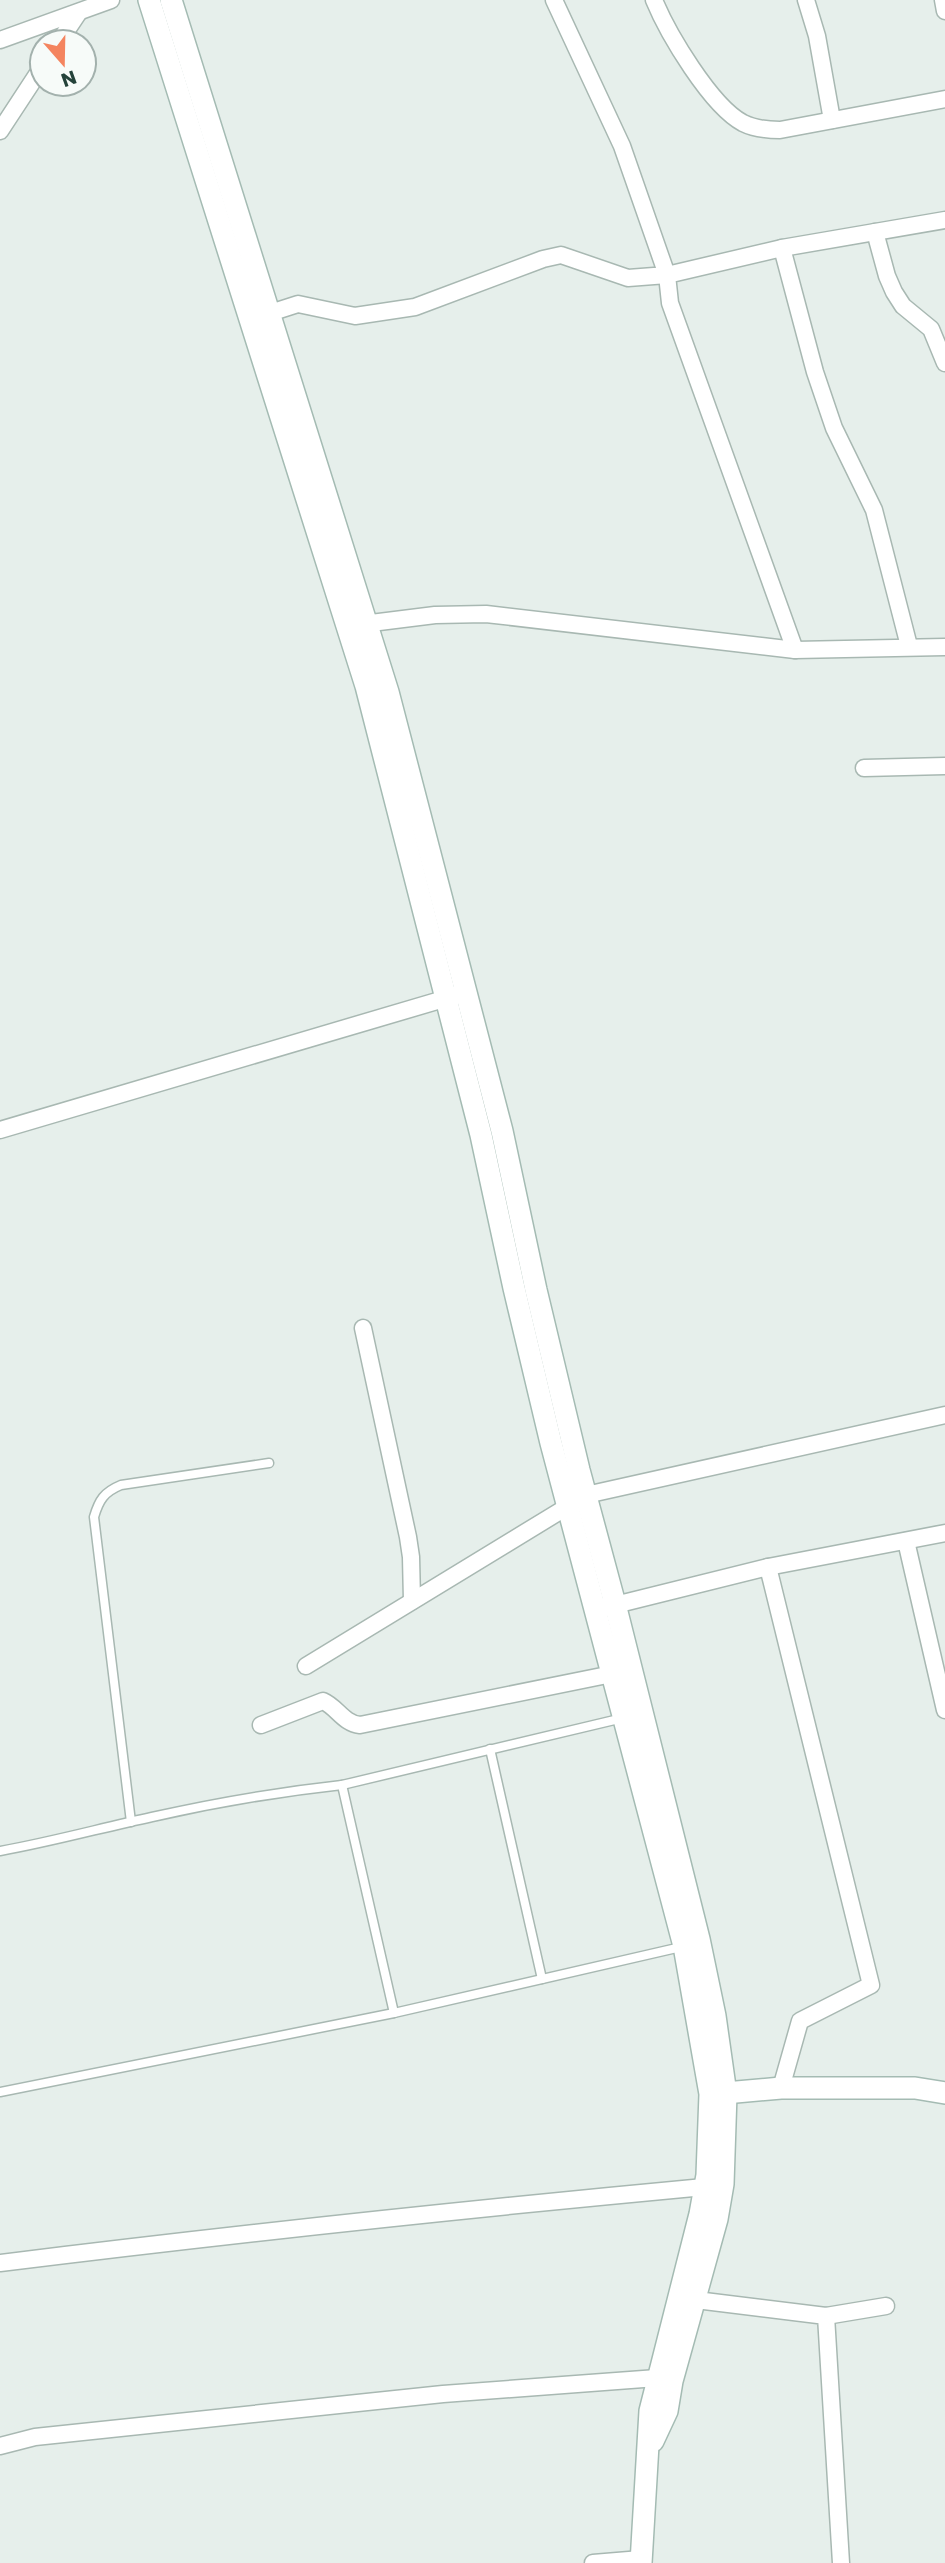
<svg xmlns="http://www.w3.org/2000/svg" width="945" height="2563" viewBox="0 0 945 2563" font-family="Poppins,sans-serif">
	<rect width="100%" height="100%" fill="#e6efeb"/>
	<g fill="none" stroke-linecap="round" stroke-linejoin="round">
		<defs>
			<g id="lane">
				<path d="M490,1749l52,230"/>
				<path d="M342,1785l281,-67"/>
				<path d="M131,1822l-37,-305c5,-17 10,-25 27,-32l148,-22"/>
				<path d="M0,1851c51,-9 101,-23 152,-34 62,-14 126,-25 190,-32l52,228"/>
				<path d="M0,2092l394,-79 287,-66"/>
			</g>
			<g id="street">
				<path d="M654,0c14,34 57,106 89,123 12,6 24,7 37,7l165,-31"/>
				<path d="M806,0l11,36 15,84"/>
				<path d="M943,0l2,11"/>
				<path d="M0,40l111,-40"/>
				<path d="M59,42l20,-30"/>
				<path d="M0,131l42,-64"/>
				<path d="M875,232l12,44 7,16 9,14 28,23 14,34"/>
				<path d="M782,248l33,124 19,56 40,82 35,136"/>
				<path d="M270,313l28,-9 57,12 60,-9 128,-48 18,-4 67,23 39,-3 -45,-129 -68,-146"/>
				<path d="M355,625l80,-10 51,-1 309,36 150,-3"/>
				<path d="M795,650l-125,-347 -3,-28 115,-27 163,-28"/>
				<path d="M864,768l81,-2"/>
				<path d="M0,1130l454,-134"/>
				<path d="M363,1328l45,209 3,20 1,44"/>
				<path d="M586,1495l359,-80"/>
				<path d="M906,1541l39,169"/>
				<path d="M768,1567l103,418 -71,36 -19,67"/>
				<path d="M607,1607l161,-40 177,-34"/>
				<path d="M306,1666l264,-161"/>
				<path d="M261,1725l62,-24c14,6 20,22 37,24l252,-51"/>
				<path d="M0,2263c234,-29 469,-54 704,-76"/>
				<path d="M696,2300l130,16 15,247"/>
				<path d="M826,2316l60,-10"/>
				<path d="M0,2446l35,-9 408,-43 214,-16 12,2"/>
				<path d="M593,2563l48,-4"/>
			</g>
			<g id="secondary">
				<path d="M149,0l217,686 115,449 33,153 37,155 133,503 26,148 -3,81 -7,39 -50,197 -9,152"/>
				<path d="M171,0l217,692 114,439 34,159 43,180 36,134 84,335 16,77 11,78 -3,90 -6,35 -45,162 -5,30 -14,30"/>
				<path d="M714,2094l67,-6h134l30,5"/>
			</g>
		</defs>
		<use href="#lane" stroke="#a8b8b2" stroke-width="11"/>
		<use href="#street" stroke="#a8b8b2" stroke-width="19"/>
		<use href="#secondary" stroke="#a4bbb3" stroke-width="24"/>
		<use href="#lane" stroke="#fff" stroke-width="8"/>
		<use href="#street" stroke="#fff" stroke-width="16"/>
		<use href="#secondary" stroke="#fff" stroke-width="21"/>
	</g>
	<g transform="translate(63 63) rotate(160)"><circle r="33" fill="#f7fbf9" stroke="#a3b1ad" stroke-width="2"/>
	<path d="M0-5L12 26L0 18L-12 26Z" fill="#f4845f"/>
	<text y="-10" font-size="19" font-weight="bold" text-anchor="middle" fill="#24423a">N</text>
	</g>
</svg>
